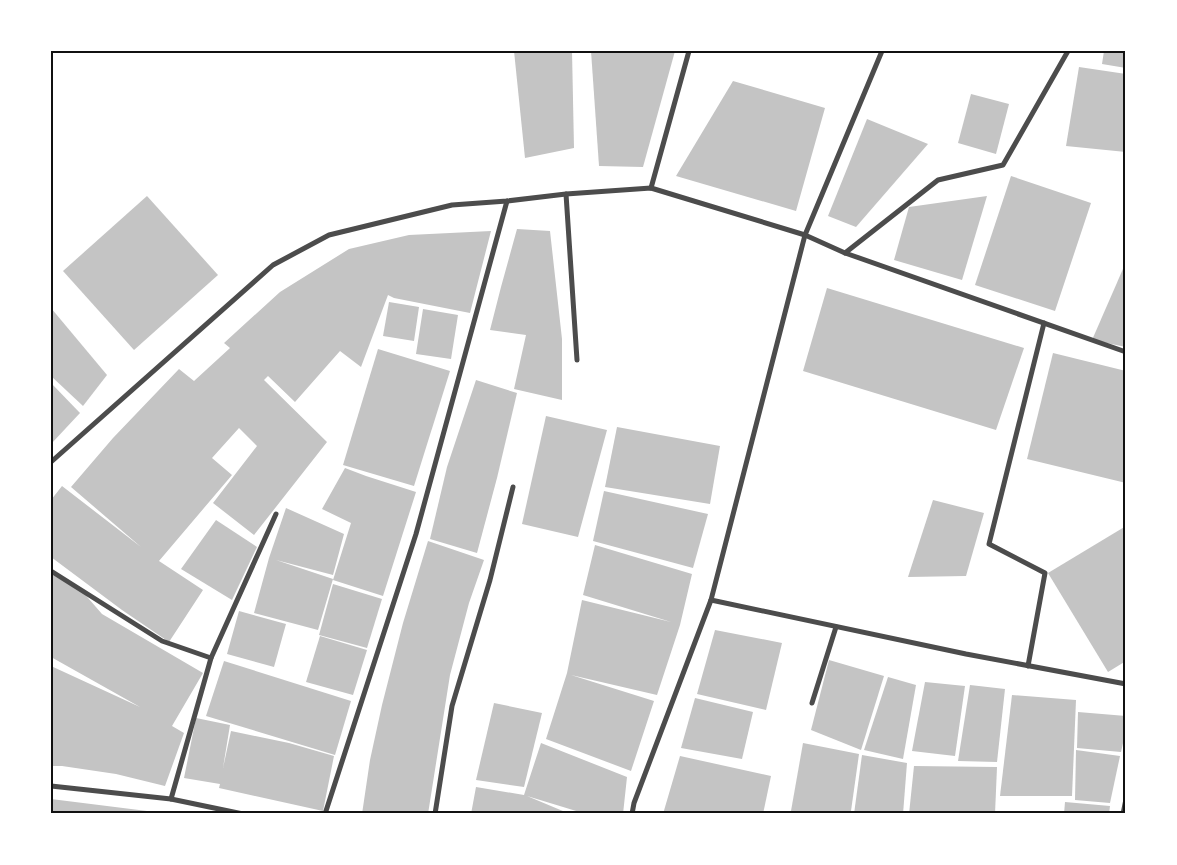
<svg xmlns="http://www.w3.org/2000/svg" width="1177" height="865" viewBox="0 0 1177 865" font-family="Manrope,sans-serif">
	<rect width="100%" height="100%" fill="#fff"/>
	<g fill="#c4c4c4">
		<path d="M514,51h58l2,97 -49,10z"/>
		<path d="M591,51h84l-32,116 -44,-1z"/>
		<path d="M1104,51h22v17l-24,-4z"/>
		<path d="M1079,67l47,7v78l-60,-6z"/>
		<path d="M733,81l92,27 -29,103 -120,-35z"/>
		<path d="M971,94l38,10 -13,50 -38,-11z"/>
		<path d="M867,119l61,25 -72,83 -28,-11z"/>
		<path d="M1011,176l80,27 -36,108 -80,-26z"/>
		<path d="M147,196l71,79 -84,75 -71,-79z"/>
		<path d="M987,196l-25,84 -68,-20 15,-53z"/>
		<path d="M517,229l33,2 12,108v61l-48,-11 12,-54 -36,-5 11,-43z"/>
		<path d="M491,231l-21,82 -76,-15 -6,-3 -27,72 -21,-16 -45,51 -27,-26 -4,4 63,62 -73,93 -41,-32 44,-57 -18,-18 -27,30 20,17 -73,86 44,29 -34,52 -47,-32 -71,-53v-57l11,-14 79,61 -70,-60 42,-49 66,-69 15,12 36,-33 -6,-5 56,-51 69,-43 60,-14z"/>
		<path d="M1126,262v85l-34,-7z"/>
		<path d="M827,288l197,60 -28,82 -193,-59z"/>
		<path d="M389,302l30,5 -5,34 -31,-5z"/>
		<path d="M51,308l56,67 -24,31 -32,-30z"/>
		<path d="M423,309l35,6 -7,44 -35,-5z"/>
		<path d="M378,349l72,22 -36,115 -71,-21z"/>
		<path d="M1053,353l73,18v112l-99,-24z"/>
		<path d="M476,380l41,13 -20,85 -20,75 -47,-14 17,-72z"/>
		<path d="M51,383l29,30 -29,31z"/>
		<path d="M546,416l61,14 -29,107 -56,-13z"/>
		<path d="M617,427l103,19 -10,58 -105,-17z"/>
		<path d="M345,468l21,8 50,16 -33,104 -50,-16 18,-57 -29,-14z"/>
		<path d="M604,491l104,23 -15,54 -100,-27z"/>
		<path d="M933,500l51,13 -18,63 -58,1z"/>
		<path d="M286,508l58,26 -11,41 -57,-15 57,19 -15,51 -64,-17 15,-55z"/>
		<path d="M216,520l41,27 -25,53 -51,-31z"/>
		<path d="M1126,526v135l-18,11 -60,-99z"/>
		<path d="M428,541l56,19 -15,43 -19,72 -22,139h-66l8,-54 12,-55 21,-82z"/>
		<path d="M595,545l97,29 -12,51 -23,70 -86,-20 83,26 -23,70 -85,-32 21,-66 15,-73 89,22 -88,-27z"/>
		<path d="M51,574l31,17 20,23 101,59 -31,53 12,7 -19,53 -49,-12 -54,-8h-11v-100l89,41 -89,-50z"/>
		<path d="M333,584l49,15 -15,49 -48,-13z"/>
		<path d="M239,611l47,13 -12,43 -47,-13z"/>
		<path d="M715,630l67,13 -16,67 -69,-16z"/>
		<path d="M320,636l47,14 -14,45 -47,-13z"/>
		<path d="M829,660l55,16 -23,74 -50,-20z"/>
		<path d="M224,661l127,40 -16,54 -129,-39z"/>
		<path d="M888,677l28,8 -13,74 -39,-9z"/>
		<path d="M925,682l40,4 -10,70 -43,-5z"/>
		<path d="M970,685l35,4 -8,73 -39,-1z"/>
		<path d="M1012,695l64,5 -4,96h-72z"/>
		<path d="M695,698l58,14 -11,47 -61,-11z"/>
		<path d="M494,703l48,10 -18,74 -48,-7z"/>
		<path d="M1078,712l48,4v14l-5,22 -44,-4z"/>
		<path d="M196,718l34,7 -7,43 8,-37 58,12 45,13 -11,55 -104,-23 1,-4 -36,-6z"/>
		<path d="M541,743l86,34 -4,37h-37l-59,-18 43,18h-99l5,-27 48,8z"/>
		<path d="M803,743l56,11 -8,57h-60z"/>
		<path d="M1076,750l44,6 -10,47 -35,-3z"/>
		<path d="M862,755l45,8 -4,51h-49z"/>
		<path d="M680,756l91,20 -8,38h-100z"/>
		<path d="M914,766l83,1 -2,47h-86z"/>
		<path d="M51,799l112,14v1h-112z"/>
		<path d="M1065,802l45,4 -1,8h-45z"/>
	</g>
	<g fill="none" stroke-linecap="round" stroke-linejoin="round">
		<g stroke="#4c4c4c" stroke-width="5">
			<path d="M651,188l38,-137"/>
			<path d="M566,194l11,166"/>
			<path d="M845,253l93,-73 65,-15 65,-114"/>
			<path d="M51,462l222,-197 56,-30 123,-30 55,-4 59,-7 85,-6 154,47 40,18 281,99"/>
			<path d="M51,571l111,70 49,17"/>
			<path d="M711,600l255,54 160,30"/>
			<path d="M1028,666l17,-93 -56,-29 55,-221"/>
			<path d="M812,703l24,-76"/>
			<path d="M51,786l120,13 72,15"/>
			<path d="M171,799l40,-141 65,-144"/>
			<path d="M325,814l91,-280 91,-333"/>
			<path d="M435,814l17,-108 38,-126 23,-93"/>
			<path d="M632,814l2,-11 77,-203 94,-365 77,-184"/>
			<path d="M1123,814l3,-15"/>
		</g>
	</g>
	<rect width="1177" height="865" fill="none" stroke="#ffffff" stroke-width="105"/>
	<rect x="52" y="52" width="1072" height="760" fill="none" stroke="#111" stroke-width="2"/>
</svg>
